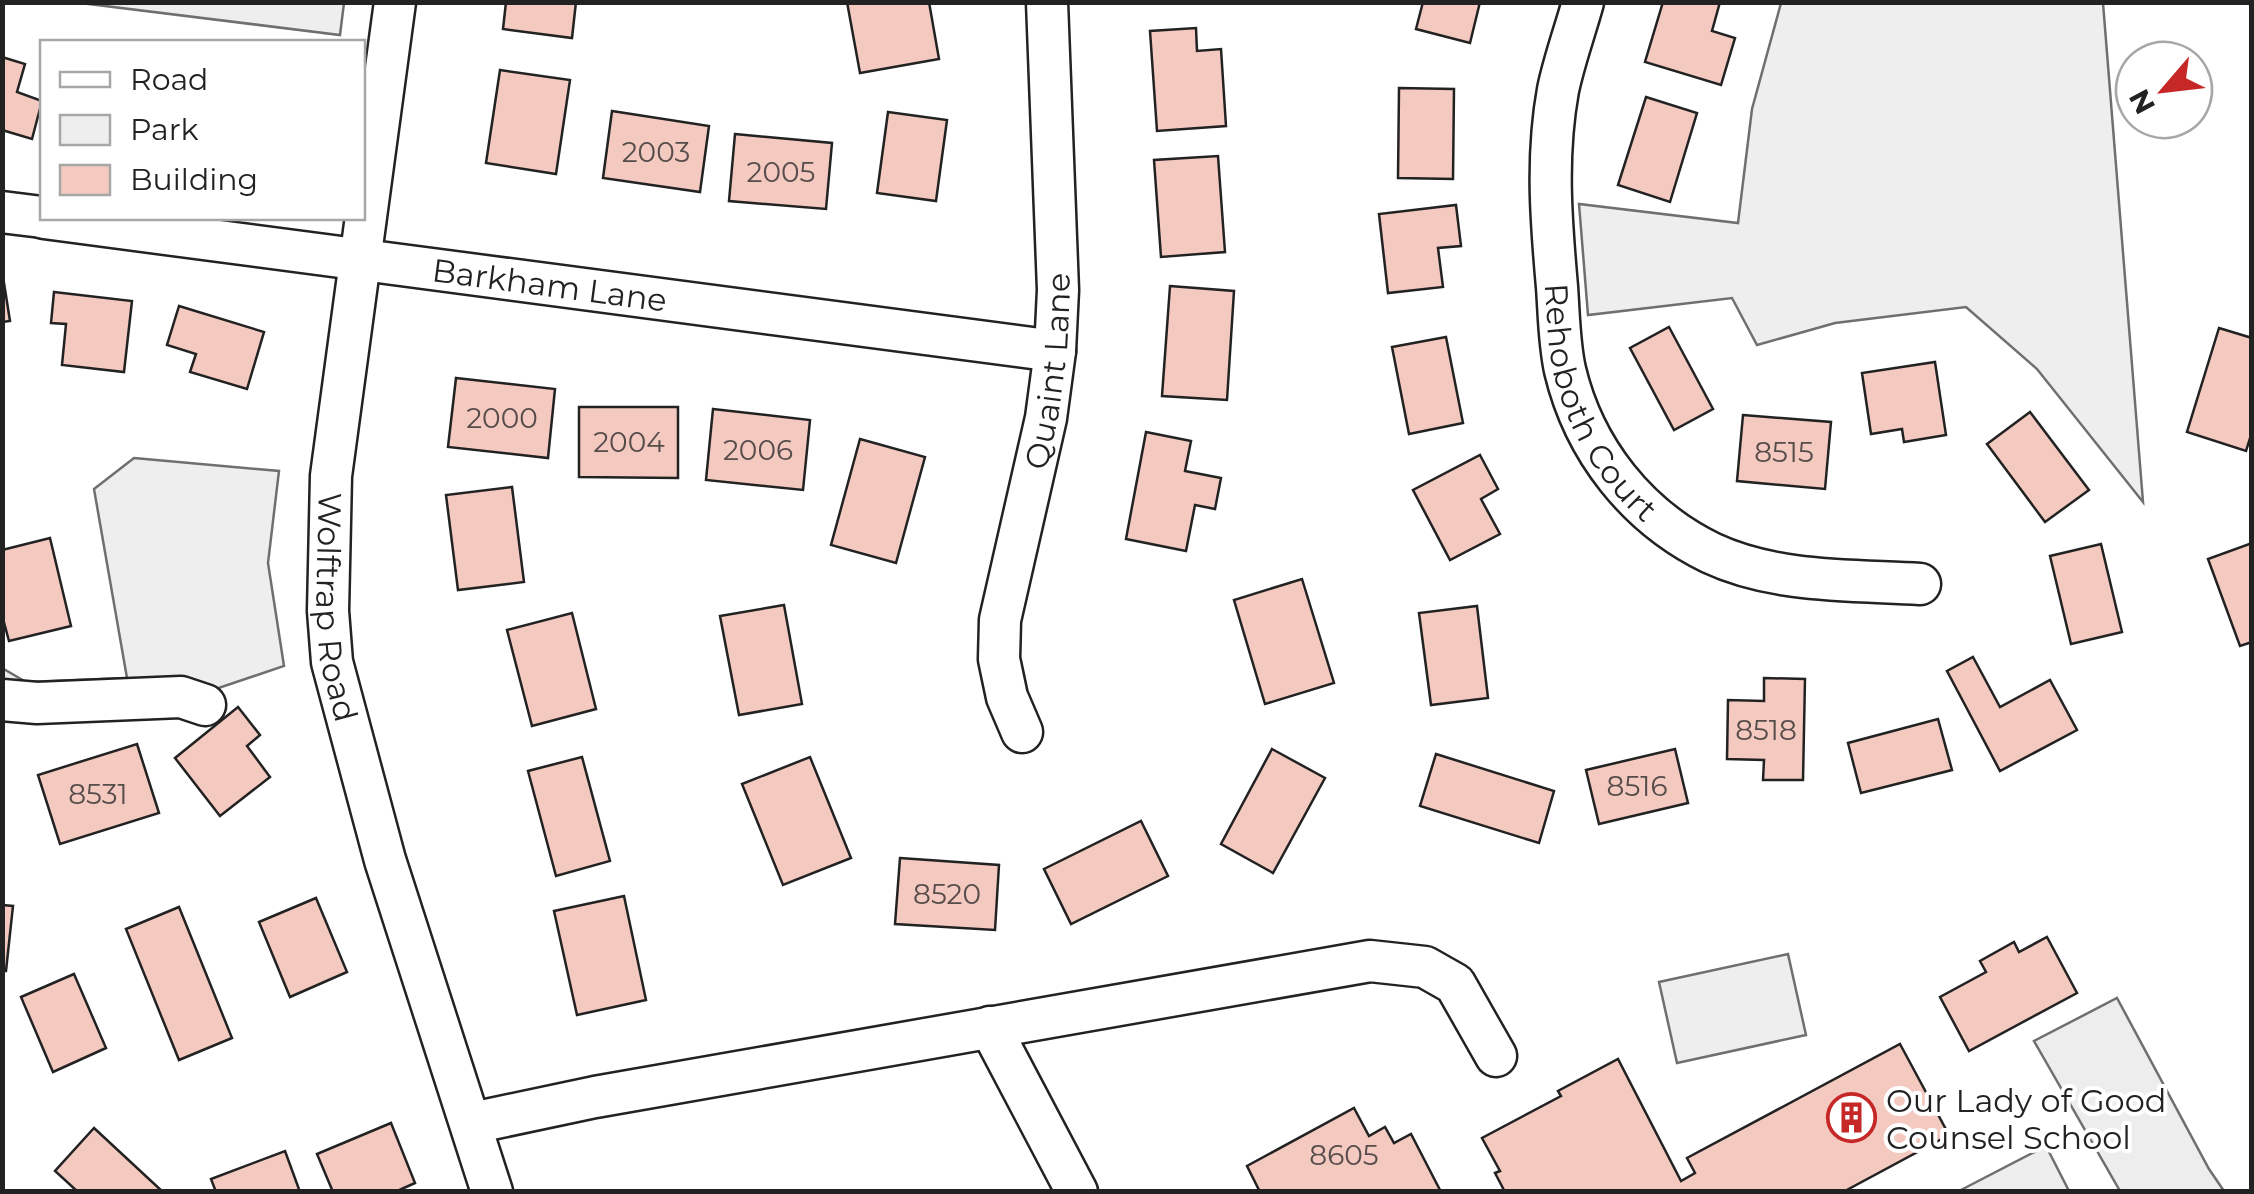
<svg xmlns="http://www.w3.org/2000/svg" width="2254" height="1194" viewBox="0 0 2254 1194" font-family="Montserrat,sans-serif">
	<rect width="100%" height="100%" fill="#fff"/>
	<g fill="#eee" stroke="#6f6f6f" stroke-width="2.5">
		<path d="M90,3l254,-1v1l-4,32 -251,-31z"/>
		<path d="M1781,3h322l40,499 -106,-133 -71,-62 -131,16 -78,22 -25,-47 -144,17 -9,-111 159,19 14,-114z"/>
		<path d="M134,458l145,13 -11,92 16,103 -98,33 -183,-4 -1,-27 24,14 101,-4 -33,-189z"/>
		<path d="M1788,954l18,81 -129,28 -18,-81z"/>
	</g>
	<g fill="#ededed" stroke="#6f6f6f" stroke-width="2.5">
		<path d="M2117,998l92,171 15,22h-104l-86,-150z"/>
		<path d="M2046,1146l23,45h-110z"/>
	</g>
	<g fill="#f3c9c0" stroke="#222" stroke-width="2.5">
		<path d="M506,2h70l-4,36 -69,-9z"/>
		<path d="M847,2h82l10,57 -79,14z"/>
		<path d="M1423,2h57l-10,41 -54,-14z"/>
		<path d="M1663,2h57l-8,29 23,7 -14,47 -76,-23z"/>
		<path d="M1196,28l1,23 24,-2 5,77 -69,5 -7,-100z"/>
		<path d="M2,57l23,7 -8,28 25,9 -10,38 -30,-9z"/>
		<path d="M500,70l70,10 -14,94 -70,-11z"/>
		<path d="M1399,88l55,1 -1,90 -55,-1z"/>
		<path d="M1646,97l51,16 -27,89 -52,-17z"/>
		<path d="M612,111l97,15 -9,66 -97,-14z"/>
		<path d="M888,112l59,8 -11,81 -59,-8z"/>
		<path d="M735,134l97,9 -6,66 -97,-8z"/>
		<path d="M1218,156l7,96 -64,5 -7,-97z"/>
		<path d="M1456,205l5,41 -23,2 5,39 -55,6 -9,-79z"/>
		<path d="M4,283l6,38 -8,1v-38z"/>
		<path d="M1170,286l64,5 -7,109 -65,-4z"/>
		<path d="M54,292l78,9 -8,71 -62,-7 4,-41 -15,-1z"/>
		<path d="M179,306l85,26 -17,57 -57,-17 6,-18 -29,-9z"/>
		<path d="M1669,327l44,82 -39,21 -44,-82z"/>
		<path d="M2219,328l33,10v94l-6,19 -59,-19z"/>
		<path d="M1446,337l17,86 -54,11 -17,-87z"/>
		<path d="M1935,362l11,73 -42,7 -2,-13 -31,5 -9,-61z"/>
		<path d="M456,378l99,11 -7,69 -100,-11z"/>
		<path d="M579,407h99v71l-99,-1z"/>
		<path d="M713,409l97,11 -7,70 -97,-10z"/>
		<path d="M2030,412l59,78 -44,32 -58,-78z"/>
		<path d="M1743,415l88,7 -6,67 -88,-8z"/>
		<path d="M1146,432l45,9 -6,30 36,7 -6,31 -20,-4 -9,46 -60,-12z"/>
		<path d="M860,439l65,18 -29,106 -65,-18z"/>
		<path d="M1480,455l18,34 -17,10 19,35 -50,26 -37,-70z"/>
		<path d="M512,487l12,95 -66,8 -12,-95z"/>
		<path d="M50,538l21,88 -62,15 -7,-26v-65z"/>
		<path d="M2252,543v99l-12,4 -32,-87z"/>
		<path d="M2101,544l21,88 -51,12 -21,-88z"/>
		<path d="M1302,579l32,104 -69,21 -31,-104z"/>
		<path d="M784,605l18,99 -63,11 -19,-99z"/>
		<path d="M1477,606l11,92 -57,7 -12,-92z"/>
		<path d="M572,613l24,96 -64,17 -25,-96z"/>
		<path d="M1973,657l27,50 50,-27 27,50 -77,41 -53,-100z"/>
		<path d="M1764,678l41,1 -2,101h-40l1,-20 -37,-1 1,-59 36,1z"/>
		<path d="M238,707l22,28 -13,11 23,31 -50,39 -45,-58z"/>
		<path d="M1938,719l14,51 -91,23 -13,-50z"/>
		<path d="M137,744l22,69 -99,31 -22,-69z"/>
		<path d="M1272,749l53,29 -52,95 -52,-29z"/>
		<path d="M1675,749l13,54 -89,21 -13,-54z"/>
		<path d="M1436,754l118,37 -15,52 -119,-37z"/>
		<path d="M582,757l28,104 -54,15 -28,-105z"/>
		<path d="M810,757l41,101 -68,27 -41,-101z"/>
		<path d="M1141,821l27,55 -97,48 -27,-55z"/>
		<path d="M900,858l99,7 -4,65 -100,-6z"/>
		<path d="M624,896l22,104 -69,15 -23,-104z"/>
		<path d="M316,898l31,74 -57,25 -31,-75z"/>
		<path d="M2,905l11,1 -7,65h-4z"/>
		<path d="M179,907l53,131 -53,22 -53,-131z"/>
		<path d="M2047,937l30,56 -108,58 -29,-54 46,-25 -6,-11 34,-19 5,10z"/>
		<path d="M74,974l32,74 -53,24 -32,-75z"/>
		<path d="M1900,1044l49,91 -106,57h-338l-10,-19 5,-2 -18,-33 79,-42 -3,-5 60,-32 63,122 14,-8 -8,-15z"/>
		<path d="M1354,1108l15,28 16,-9 9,16 17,-9 30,58h-181l-13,-26z"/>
		<path d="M391,1123l24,60 -20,9h-62l-16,-38z"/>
		<path d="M94,1128l69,64h-85l-23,-21z"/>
		<path d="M285,1151l15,41h-84l-5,-13z"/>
	</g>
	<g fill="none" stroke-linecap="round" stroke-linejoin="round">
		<defs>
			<g id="minor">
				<path id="s1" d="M395,2l-64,474 -3,135 4,51 53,198 107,332"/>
				<path id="s2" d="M1583,2c-8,29 -19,59 -25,88 -12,66 -7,130 -1,197 2,27 2,56 8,83 19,80 72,147 146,183 64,30 140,27 209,31"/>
				<path d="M2,212l40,5"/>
				<path id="s3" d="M44,218l1011,133"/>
				<path d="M2,700l35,3 144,-6 24,8"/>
				<path id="s4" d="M1022,732l-15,-35 -8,-38 1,-39 46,-202 9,-67 3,-61 -11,-288"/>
				<path d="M990,1027l87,165"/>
				<path d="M472,1123l123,-26 775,-136 55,6 30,17 41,72"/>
			</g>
		</defs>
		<use href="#minor" stroke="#222" stroke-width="45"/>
		<use href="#minor" stroke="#fff" stroke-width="40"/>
	</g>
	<defs>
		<symbol id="building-ring" viewBox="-11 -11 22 22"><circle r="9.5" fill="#fff" stroke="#c62828" stroke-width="1.5"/><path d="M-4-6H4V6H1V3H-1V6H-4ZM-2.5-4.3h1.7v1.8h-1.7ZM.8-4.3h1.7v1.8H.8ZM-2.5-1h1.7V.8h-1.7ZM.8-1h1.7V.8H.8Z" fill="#c62828"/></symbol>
	</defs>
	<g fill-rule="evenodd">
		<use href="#building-ring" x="1824" y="1090" width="55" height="55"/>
	</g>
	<g text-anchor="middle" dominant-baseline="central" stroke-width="8" stroke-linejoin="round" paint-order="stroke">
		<g font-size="28" fill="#564c4a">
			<text x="656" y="152">2003</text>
			<text x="781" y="172">2005</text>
			<text x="502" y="418">2000</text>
			<text x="629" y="442">2004</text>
			<text x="758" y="450">2006</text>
			<text x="1784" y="452">8515</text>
			<text x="1766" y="730">8518</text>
			<text x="1637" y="786">8516</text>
			<text x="98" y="794">8531</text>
			<text x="947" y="894">8520</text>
			<text x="1344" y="1155">8605</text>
		</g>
		<g font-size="32" fill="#222" stroke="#fff">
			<text stroke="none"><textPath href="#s3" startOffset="510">Barkham Lane</textPath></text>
			<text stroke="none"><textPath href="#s4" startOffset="370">Quaint Lane</textPath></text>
			<text stroke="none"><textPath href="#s2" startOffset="415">Rehoboth Court</textPath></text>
			<text stroke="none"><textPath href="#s1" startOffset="610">Wolftrap Road</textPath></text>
		</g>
		<g font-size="32" fill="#222" stroke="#fff" text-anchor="start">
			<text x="1886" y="1100">Our Lady of Good<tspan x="1886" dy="37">Counsel School</tspan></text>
		</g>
	</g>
	<rect width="2254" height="1194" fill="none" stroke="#222222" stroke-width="10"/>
	<rect x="40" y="40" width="325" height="180" fill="#ffffff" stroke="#a7a7a7" stroke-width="2.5"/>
	<rect x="60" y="72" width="50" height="15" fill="#ffffff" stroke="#a7a7a7" stroke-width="2.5"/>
	<text x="130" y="90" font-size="30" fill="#222222">Road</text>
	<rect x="60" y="115" width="50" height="30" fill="#eeeeee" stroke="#a7a7a7" stroke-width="2.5"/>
	<text x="130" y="140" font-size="30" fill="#222222">Park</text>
	<rect x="60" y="165" width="50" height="30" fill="#f3c9c0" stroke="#a7a7a7" stroke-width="2.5"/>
	<text x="130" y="190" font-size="30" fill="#222222">Building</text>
	<g transform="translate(2164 90) rotate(242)"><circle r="48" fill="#ffffff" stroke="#a7a7a7" stroke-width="2.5"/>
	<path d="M0-8L18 38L0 25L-18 38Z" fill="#c62828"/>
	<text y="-15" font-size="28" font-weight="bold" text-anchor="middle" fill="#222222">N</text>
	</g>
</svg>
